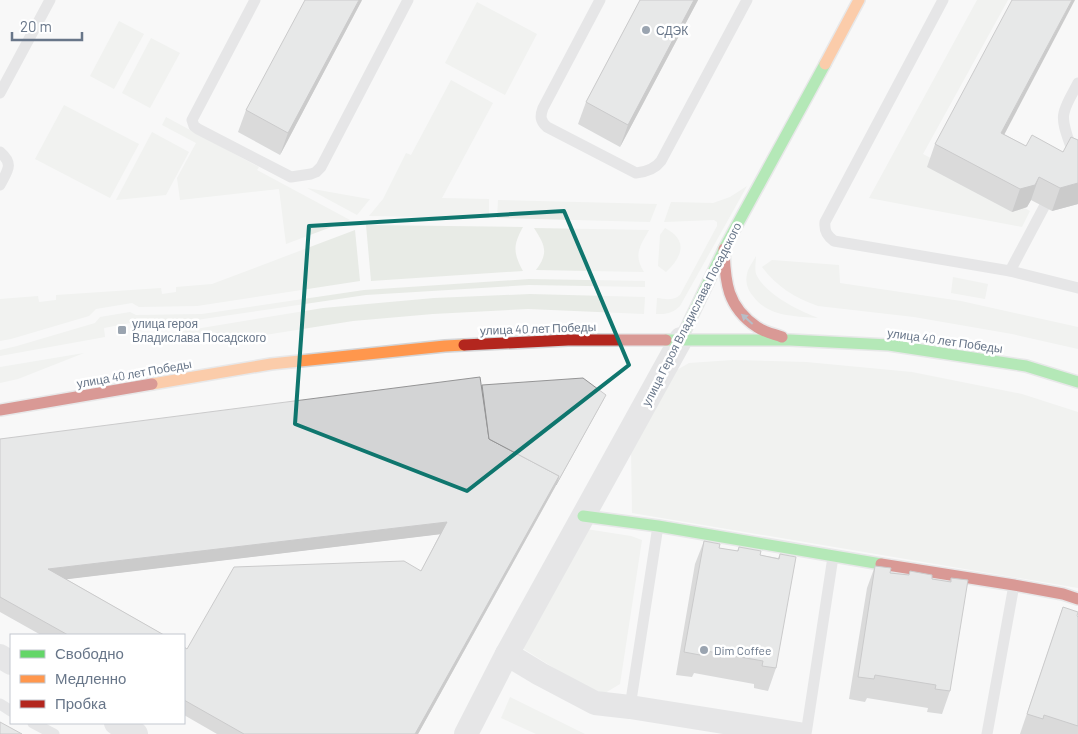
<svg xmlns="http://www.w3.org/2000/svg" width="1078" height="734" viewBox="0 0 1078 734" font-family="Barlow,sans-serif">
	<rect width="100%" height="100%" fill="#f8f8f8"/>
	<g fill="#e8ebe6">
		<path d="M977,0h31l-85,154 107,57 -8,16 -153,-29z"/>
		<path d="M477,2l60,32 -32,61 -60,-32z"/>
		<path d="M119,21l25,13 -30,55 -24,-13z"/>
		<path d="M151,38l29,15 -30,55 -28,-15z"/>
		<path d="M451,80l42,23 -51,95 47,1v19l-120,-2 14,-17 23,-46 5,2z"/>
		<path d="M64,105l75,39 -29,54 -75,-39z"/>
		<path d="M166,117l93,50 -2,3 93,50 -64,24 -7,-55 -99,11 -3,-22 19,-35 -34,-18z"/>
		<path d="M152,132l37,20 -23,43 -50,5z"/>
		<path d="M747,186l-67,120c-9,8 -13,8 -24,8l1,-16c7,1 17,3 23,-3l37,-69v-4l-3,-2 -50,2 7,-20 42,1 17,-6z"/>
		<path d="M307,188l62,11h1l-13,16z"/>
		<path d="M498,200l159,4 -7,18 -153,-4z"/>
		<path d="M366,225l157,2c-10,18 -10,26 0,44l-152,10z"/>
		<path d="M534,228l115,2c-9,16 -16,25 -5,42l-108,-2c13,-17 9,-25 -2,-42z"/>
		<path d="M665,228c23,12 18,28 1,44l-8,-6 2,-31z"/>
		<path d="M355,230l5,51 -163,25 -58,1 -7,-4 -36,6 -7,7 -78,23 -11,2v-42l38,-3 1,6 17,-2v-5l105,-7 1,6 14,-2v-5l36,-3z"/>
		<path d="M756,256c0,6 -2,15 1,20 11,20 41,34 61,42 -23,-2 -50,-1 -65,-22 -5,-6 -8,-13 -6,-22 1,-6 6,-12 9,-18z"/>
		<path d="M772,260l67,5 1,18 121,18 117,26v22l-66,-15 -98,-17 -96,-11c-23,-8 -42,-20 -56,-39z"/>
		<path d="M953,277l35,7 -3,15 -34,-6z"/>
		<path d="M529,279l116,2v6l-116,-2 -163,10 -163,24 -71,13 -2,-9 -26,5 1,9 -105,19v-6l17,-4 78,-23 5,-6 30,-5 6,3 66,-1 162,-24z"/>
		<path d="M530,294l115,3 -1,17 -116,-5 -95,5 -80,7 -133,21 -67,-6 170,-28 111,-10z"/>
		<path d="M84,353l-66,26 -18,4v-16z"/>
		<path d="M733,360l73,2 106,10 110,22 56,18v176l-446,-75 -1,-63 39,-76 19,-11z"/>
		<path d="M586,529l45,7 11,4 -22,144 -15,9 -19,-5 -64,-40z"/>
		<path d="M510,697l75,37h-49l-35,-16z"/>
	</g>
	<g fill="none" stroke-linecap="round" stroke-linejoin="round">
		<defs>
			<g id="fast">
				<path d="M681,339l44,-92 100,-183"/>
				<path d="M666,340h124l99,5 137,21 52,16"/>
				<path d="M583,516l75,10 223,38"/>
			</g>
			<g id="slow">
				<path d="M825,64l34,-64"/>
				<path d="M152,384l119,-20 174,-18 19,-1"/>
			</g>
			<g id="jam">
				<path d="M724,249c1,33 3,58 33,78 7,5 17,7 25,10"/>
				<path d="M464,345l104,-5h98"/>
				<path d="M0,410l152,-26"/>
				<path d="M881,564l133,21 49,9 15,5"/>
			</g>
		</defs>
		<use href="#fast" stroke="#d4d5d7" stroke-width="14"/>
		<use href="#slow" stroke="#d4d5d7" stroke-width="14"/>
		<use href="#jam" stroke="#d4d5d7" stroke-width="14"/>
		<g stroke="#d0d1d3" stroke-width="11">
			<path d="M255,0l-63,120 2,6 4,3 93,48 20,-3 5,-2 5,-5 87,-167"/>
			<path d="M600,0l-57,108c-3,8 -3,13 4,19l89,46c10,-1 19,-4 25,-12l86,-161"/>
			<path d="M943,0l-118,222c-1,9 2,14 9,19l176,30 68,17"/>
			<path d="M0,93l50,-93"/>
			<path d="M0,152c14,12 8,18 0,33"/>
			<path d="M1072,154l1,-1c-3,-11 -12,-29 -9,-40 2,-10 9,-20 14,-30"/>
			<path d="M1010,271l34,-64"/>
			<path d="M0,704l11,7"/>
			<path d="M630,707l28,-181"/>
			<path d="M33,723l21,11"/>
			<path d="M806,734l27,-177"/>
			<path d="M987,734l27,-149"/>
		</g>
		<g stroke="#d0d1d3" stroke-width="24">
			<path d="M507,654l33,20 55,29 35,4 169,27"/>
			<path d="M0,656l11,7"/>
			<path d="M116,723l20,11"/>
			<path d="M466,734l41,-80 174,-315"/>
		</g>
		<use href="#fast" stroke="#63d668" stroke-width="11"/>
		<use href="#slow" stroke="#ff974d" stroke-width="11"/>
		<use href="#jam" stroke="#b3261e" stroke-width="11"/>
	</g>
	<g fill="#b5b6b7">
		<path d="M362,0l-82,155 -42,-23 8,-22z"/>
		<path d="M640,0h58l-78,147 -42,-23 8,-22z"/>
		<path d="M1004,134l22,12 37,6 15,-12v64l-26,7 -21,-11 -4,7 -15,5 -85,-45 8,-23z"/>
		<path d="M482,385l122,14 -186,335h-201l-33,-19v-68l3,2 234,-78 19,-37 -374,45 98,56h-123l-41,-23v-173z"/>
		<path d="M704,541l15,7 18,3 2,-4 21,8 18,3 2,-4 -4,114 -8,23 -14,-3v-4l-60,-11 -2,4 -16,-2 19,-111z"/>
		<path d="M875,566l15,7 19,2 1,-4 22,8 18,3 1,-4 -1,113 -8,23 -15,-2 1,-4 -61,-10 -2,4 -16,-3 18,-111z"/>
		<path d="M1063,607l15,10v117h-58z"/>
	</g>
	<g fill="#949495">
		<path d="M359,0h3l-82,155 8,-22z"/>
		<path d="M694,0h4l-78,147 8,-22z"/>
		<path d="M1072,0h3l-82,156 8,-23z"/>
		<path d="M1039,177l-8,23 -4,7 -15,5 8,-23z"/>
		<path d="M1078,183v21l-26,7 8,-23z"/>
		<path d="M606,395l-188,339h-3l144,-258z"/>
		<path d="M447,522l-5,12 -398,48 4,-13z"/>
	</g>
	<g fill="#d3d4d5" stroke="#949495">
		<path d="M305,0h54l-71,133 -42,-23z"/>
		<path d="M640,0h54l-66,125 -42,-23z"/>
		<path d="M1012,0h60l-71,133 25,13 6,-11 31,17 8,-15 7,3v43l-18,5 -21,-11 -4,8 -15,4 -85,-45z"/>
		<path d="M480,377l9,62 70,37 -144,258h-171l-60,-34v-53l3,2 47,-82 170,-6 17,10 26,-49 -399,47 116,66h-96l-68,-38v-158z"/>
		<path d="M583,378l23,17 -50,90 3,-9 -70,-37 -7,-54z"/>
		<path d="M704,541l16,3 -1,4 19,3 1,-4 22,4 -1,4 19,4 1,-5 16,3 -20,111 -14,-2 1,-5 -62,-11 -1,5 -16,-3z"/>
		<path d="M875,566l16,2 -1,5 19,2 1,-4 22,4v4l19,3v-4l17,2 -18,111 -15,-2 1,-4 -61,-10 -1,4 -16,-2z"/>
		<path d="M1063,607l15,5 -1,4 1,1v109l-34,-11 -1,4 -16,-5z"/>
		<path d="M0,722l22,12h-22z"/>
	</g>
	<defs><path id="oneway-solid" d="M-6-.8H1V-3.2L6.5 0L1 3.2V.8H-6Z" transform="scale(1.25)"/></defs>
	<use fill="#687689" href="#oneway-solid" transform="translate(747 319) rotate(-139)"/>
	<path d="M0 0H1078V734H0ZM564,211l65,154 -162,126 -172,-67 14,-198z" fill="#f8f8f8" fill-opacity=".55" fill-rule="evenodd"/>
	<path fill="none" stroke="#0f766e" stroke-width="4" stroke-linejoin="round" d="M564,211l65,154 -162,126 -172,-67 14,-198z"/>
	<g fill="#9aa4b0" stroke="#fff" stroke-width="2">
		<circle cx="646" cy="30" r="5"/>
		<rect x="117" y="325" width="10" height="10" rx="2.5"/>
		<circle cx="704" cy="650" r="5"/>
	</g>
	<g text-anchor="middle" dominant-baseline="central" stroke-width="5" stroke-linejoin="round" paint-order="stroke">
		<g font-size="12" fill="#687689" stroke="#fff" text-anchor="start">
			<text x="656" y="30">СДЭК</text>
			<text x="132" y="323">улица героя<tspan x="132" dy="14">Владислава Посадского</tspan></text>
			<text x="714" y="650">Dim Coffee</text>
		</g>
		<g font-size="12" fill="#687689" stroke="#fff">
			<text transform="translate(691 314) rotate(-63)">улица Героя Владислава Посадского</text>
			<text transform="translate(538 328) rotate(-2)">улица 40 лет Победы</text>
			<text transform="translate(945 340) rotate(8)">улица 40 лет Победы</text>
			<text transform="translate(134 373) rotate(-10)">улица 40 лет Победы</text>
		</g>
	</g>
	<rect x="10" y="634" width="175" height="90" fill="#ffffff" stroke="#c3c8d0"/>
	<rect x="20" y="650" width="25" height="8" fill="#63d668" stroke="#c3c8d0"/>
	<text x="55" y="659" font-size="15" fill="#687689">Свободно</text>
	<rect x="20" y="675" width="25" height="8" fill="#ff974d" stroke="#c3c8d0"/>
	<text x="55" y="684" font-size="15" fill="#687689">Медленно</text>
	<rect x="20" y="700" width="25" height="8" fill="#b3261e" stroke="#c3c8d0"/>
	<text x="55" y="709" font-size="15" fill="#687689">Пробка</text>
	<path d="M12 32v8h70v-8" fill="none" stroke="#687689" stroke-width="2.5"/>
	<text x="20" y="32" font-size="15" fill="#687689" stroke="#ffffff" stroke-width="4" paint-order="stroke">20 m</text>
</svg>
